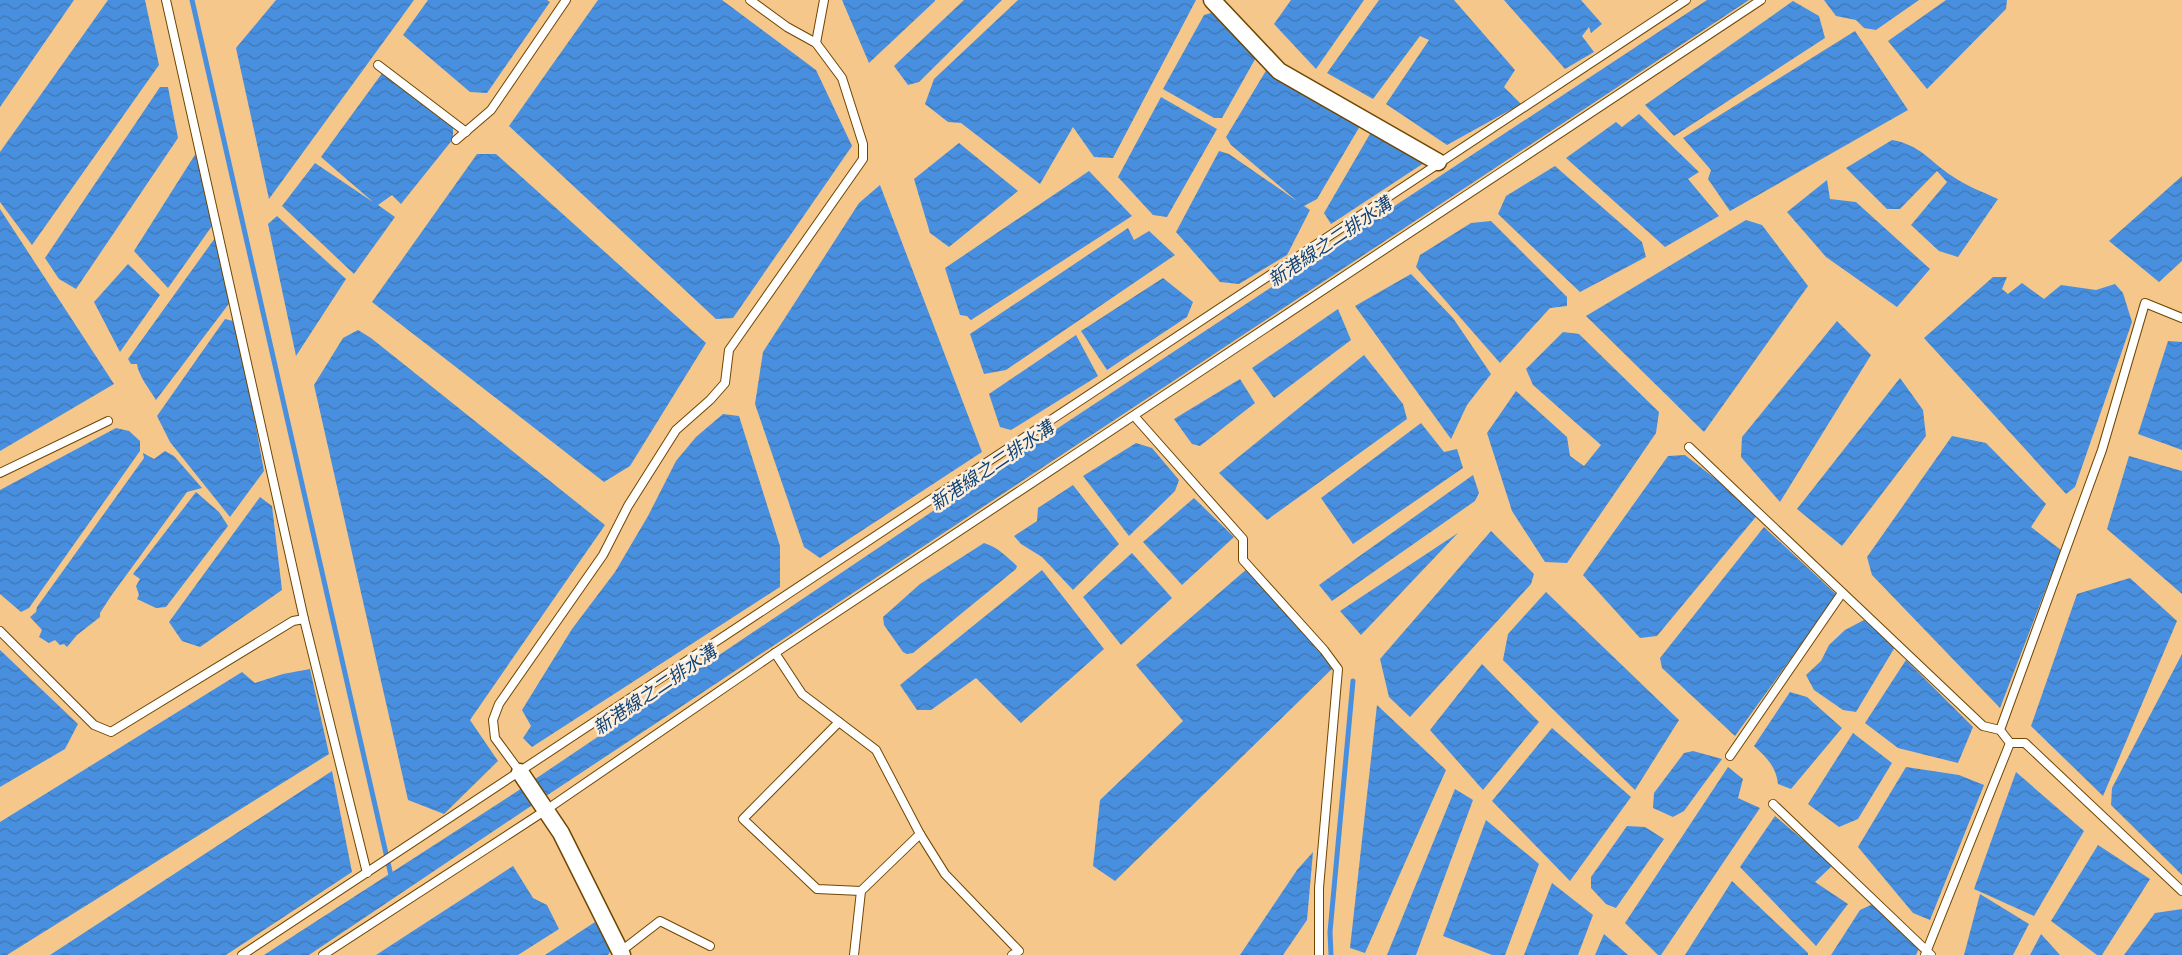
<svg xmlns="http://www.w3.org/2000/svg" width="2182" height="955" viewBox="0 0 2182 955" font-family="Karla,'Noto Sans TC',sans-serif">
	<defs>
		<pattern id="water-waves" width="16" height="10" patternUnits="userSpaceOnUse" patternTransform="scale(1.25)"><rect width="16" height="10" fill="#4890df"/><path d="M0 5q4-4 8 0t8 0" fill="none" stroke="#3e76b4"/></pattern>
	</defs>
	<rect width="100%" height="100%" fill="#f5c78b"/>
	<g fill="url(#water-waves)">
		<path d="M0,0h74l-74,107z"/>
		<path d="M108,0h37l14,65 -127,180 -32,-43v-50z"/>
		<path d="M276,0h138l-145,199 -33,-151z"/>
		<path d="M428,0h119l3,2 -63,91 -17,-1 -67,-57z"/>
		<path d="M598,0h124l94,70 36,76 -119,172 -17,1 -207,-193z"/>
		<path d="M842,0h93v1l-66,62z"/>
		<path d="M964,0h38l-83,82 -11,3 -14,-19z"/>
		<path d="M1018,0h178l-83,158 -19,-1 -21,-30 -33,57 -79,-61 -13,-1 -23,-18 9,-25z"/>
		<path d="M1291,0h73l-48,69 -42,-45z"/>
		<path d="M1379,0h75l61,70 -11,17 17,17 -74,41 -61,-41 43,-64 -9,-4 -47,63 -46,-26z"/>
		<path d="M1504,0h77l21,24 -11,9 -2,-6 -7,9 12,16 -29,17z"/>
		<path d="M1707,0h42l-1218,806 -222,149h-45l249,-161 460,-310z"/>
		<path d="M1824,0h95l-43,30 -12,-2 -8,-8 -20,-4z"/>
		<path d="M1946,0h61l-1,9 -79,80 -39,-48z"/>
		<path d="M1793,1l26,15 6,22 -151,98 -29,-31z"/>
		<path d="M1221,10l37,44 -36,64h-8l-51,-29 41,-74z"/>
		<path d="M1855,31l53,79 -178,101 -22,-32 3,-9 -28,-32z"/>
		<path d="M1267,69l93,57 -43,73 -13,7 6,4 -23,45 -48,29 -19,-2 -44,-50 43,-81 10,3 68,47 -66,-56 -5,-8z"/>
		<path d="M383,72l70,52v15l-52,65 -9,-9 -14,10 17,12 -41,57 -72,-68 33,-43 58,39 -52,-45z"/>
		<path d="M160,87h8l10,51 -102,151 -17,-10 -14,-21z"/>
		<path d="M1161,97l56,32 -50,88 -14,-2 -35,-38z"/>
		<path d="M1639,114l60,58 -11,7 31,37 -54,31 -99,-89 50,-36 6,5z"/>
		<path d="M1374,127l50,36 -93,61 -7,-11z"/>
		<path d="M1892,140c29,5 37,21 60,36 14,10 31,16 46,23l-40,58 -19,-6 -28,-26 36,-43 -10,-11 -37,38h-13l-41,-41z"/>
		<path d="M959,143l59,48 -69,56 -19,-14 -16,-54z"/>
		<path d="M198,150l14,76 -44,62 -34,-37z"/>
		<path d="M477,154h19l210,189 -76,123 -26,16 -232,-180z"/>
		<path d="M1555,166l87,76 4,15 -66,35 -82,-78 8,-18z"/>
		<path d="M1089,171l43,45 -161,104 -4,-4 -7,-1 -15,-47z"/>
		<path d="M2182,176v85l-23,21 -50,-41z"/>
		<path d="M1827,180l3,19 26,3 74,67 -33,38 -71,-50 -39,-45z"/>
		<path d="M880,185l102,267 -162,106 -16,-11 -49,-143 8,-52 96,-149z"/>
		<path d="M0,209l114,175 -114,67z"/>
		<path d="M277,216l69,63 -50,77 -28,-132z"/>
		<path d="M1746,220l16,5 46,61 -104,146 -118,-116z"/>
		<path d="M1491,221l76,76v9l-17,2 -50,55 -84,-96 4,-12 51,-32z"/>
		<path d="M1128,228l6,12 15,-9 26,24 -169,115 -22,4 -14,-40z"/>
		<path d="M215,238l16,63 -75,99c-6,-10 -18,-25 -19,-36h-6l-3,-5z"/>
		<path d="M128,264l32,31 -40,57 -26,-50z"/>
		<path d="M1411,274l42,44 38,56 -24,31 -16,34 -96,-133z"/>
		<path d="M1993,277h14l-5,12 6,5 14,-11 22,16 17,-14 35,5 19,-6 8,9 9,29 -57,165 -9,7 -142,-156z"/>
		<path d="M1163,278l30,24 -6,15 -80,53 -26,-39z"/>
		<path d="M1338,309l13,31 -77,58 -22,-30z"/>
		<path d="M225,319l12,3 27,149 -34,46 -60,-75 -13,-26z"/>
		<path d="M1837,321l34,34 -91,147 -39,-45 1,-20z"/>
		<path d="M358,330l13,8 234,187 -135,195 28,41 -54,53 -36,-14 -94,-415 29,-47z"/>
		<path d="M1563,332l16,2 80,78 -3,21 -89,130 -22,-1 -33,-51 -25,-78 29,-42 51,46 3,19 14,10 17,-21 -68,-60 -7,-16z"/>
		<path d="M1076,335l22,41 -87,54 -11,-3 -11,-33z"/>
		<path d="M2168,341l14,1v108l-44,-16z"/>
		<path d="M1364,355l39,49 4,15 -140,101 -48,-47z"/>
		<path d="M1900,378l23,32 3,26 -84,110 -45,-37z"/>
		<path d="M1240,379l15,24 -55,43 -8,-2 -18,-25z"/>
		<path d="M723,414l16,2 41,130v41l-248,160 -9,-9 8,-12 -9,-16 50,-81 43,-57 33,-56 28,-55 20,-24z"/>
		<path d="M1421,423l23,29 13,-3 6,19 -110,76 -32,-46z"/>
		<path d="M116,428l13,3 11,10v10l-111,157 -8,4 -21,-18v-104z"/>
		<path d="M1952,436l34,7 60,61 -15,23 30,23 -61,158 -128,-133 -5,-18z"/>
		<path d="M1136,443l16,5 27,32 -4,11 -46,45 -46,-60z"/>
		<path d="M165,451l9,5 28,32 -15,4 -76,104 -11,17v4l-23,18 -10,12 -3,-3 -4,1 -5,-5 -6,3 -10,-6 3,-7 -12,-13 6,-5 1,-5 107,-149 -1,-5 11,6z"/>
		<path d="M1685,455l74,58 -102,123 -17,2 -57,-63 85,-119z"/>
		<path d="M2129,456l53,15v123l-75,-65z"/>
		<path d="M1473,475l6,18 -4,8 -143,100 -13,-16z"/>
		<path d="M1073,485l46,59 -46,46 -31,-33 -21,-13 -7,-8 23,-15 1,-13z"/>
		<path d="M196,492l23,20 9,14 -62,81 -10,1 -19,-9 2,-4 -3,-9 4,-7 -7,-5z"/>
		<path d="M260,497l12,9 10,84 -82,57 -18,-6 -13,-19z"/>
		<path d="M1194,498l40,39 -52,48 -39,-43z"/>
		<path d="M1764,527l73,68 -102,141 -73,-68 -2,-10z"/>
		<path d="M1491,531l43,43 -3,10 -121,133 -21,-20 -9,-38z"/>
		<path d="M1458,533l-97,102 -21,-24z"/>
		<path d="M984,543c15,5 22,13 33,23l-1,3 -103,84 -6,1 -4,-2 -19,-27 -1,-8 37,-33z"/>
		<path d="M1132,553l40,45 -51,47 -38,-48z"/>
		<path d="M1248,568l89,96 -222,217 -22,-15 7,-66 83,-79 -47,-56z"/>
		<path d="M1042,570l62,79 -83,74 -45,-45 -45,32h-14l-17,-25z"/>
		<path d="M2130,578l47,43 -74,175 -72,-70 46,-132z"/>
		<path d="M1546,592l133,128 -44,70 -132,-130 5,-26z"/>
		<path d="M1864,620l31,27 -39,65 -13,-2 -29,-20 -8,-15 15,-14 8,-16 16,-15z"/>
		<path d="M0,650l78,74 -13,25 -65,38z"/>
		<path d="M2182,654v221l-71,-70 1,-17z"/>
		<path d="M1906,660l67,67 -15,36 -60,-15 -33,-25z"/>
		<path d="M1482,664l57,58 -56,68 -53,-60z"/>
		<path d="M310,669l19,85 -322,201h-7v-133l242,-150 13,11 28,-9z"/>
		<path d="M1790,692l17,5 35,31 -51,61 -13,-5c-2,-18 -12,-27 -24,-38z"/>
		<path d="M1377,705l69,65 -81,183 -15,-5z"/>
		<path d="M1552,728l79,69 -61,84 -78,-80z"/>
		<path d="M1853,733l39,30 -34,56 -19,8 -31,-23z"/>
		<path d="M1693,751l29,8 -38,52 -11,6 -20,-9 1,-15 30,-40z"/>
		<path d="M1728,767l15,12 -5,19 22,10 -99,147h-3l-33,-32z"/>
		<path d="M1906,767l53,8 25,10 -54,135 -17,-7 -55,-66z"/>
		<path d="M332,771l20,101 -126,83h-176z"/>
		<path d="M2016,772l68,59 -50,85 -60,-27z"/>
		<path d="M1455,789l18,11 -57,155h-29z"/>
		<path d="M1775,816l58,49 -18,17 33,22 -32,42 -76,-79z"/>
		<path d="M1486,820l53,44 -34,91h-13l-49,-19z"/>
		<path d="M1627,826l18,1 19,12 -48,69 -10,-4 -15,-16v-11z"/>
		<path d="M2098,845l52,34 -48,76h-5l-46,-34z"/>
		<path d="M1313,852l-6,68 -24,35h-43l57,-85z"/>
		<path d="M513,866l20,32 14,7 12,24 -41,26h-142z"/>
		<path d="M1732,881l76,72v2h-123z"/>
		<path d="M1552,883l41,32 -15,40h-54z"/>
		<path d="M1980,894l49,30 -16,31h-49z"/>
		<path d="M1873,904l47,42 -4,9h-85l29,-45z"/>
		<path d="M2182,909v46h-58l31,-42z"/>
		<path d="M595,922l18,25 -5,8h-63z"/>
		<path d="M1604,934l24,21h-33z"/>
		<path d="M2041,934l19,21h-30z"/>
	</g>
	<g fill="none" stroke-linecap="round" stroke-linejoin="round">
		<g stroke="#4890df" stroke-width="5">
			<path d="M192,0l200,880"/>
			<path d="M1331,955l-1,-23 23,-251"/>
		</g>
		<defs>
			<g id="service">
				<path d="M166,0l138,619"/>
				<path d="M816,43l8,-43"/>
				<path d="M378,65l88,67"/>
				<path d="M456,140l35,-30 75,-110"/>
				<path d="M1135,417l108,122v21l81,90 14,19 -19,219v67"/>
				<path d="M1689,447l294,279 17,4"/>
				<path d="M0,473l108,-52"/>
				<path d="M0,631l94,94 17,7 182,-111 11,-2 63,254"/>
				<path d="M775,653l27,41 74,56 44,84 25,40 74,77 -7,4"/>
				<path d="M839,722l-96,97 74,70 44,2 59,-57"/>
				<path d="M2010,743h15l157,148"/>
				<path d="M1730,756l112,-163"/>
				<path d="M520,772l-25,-34 -2,-18 6,-16 104,-149 25,-49 48,-76 34,-30 15,-17 4,-33 134,-191v-15l-21,-66 -26,-35 -29,-16 -37,-27"/>
				<path d="M1773,804l158,151"/>
				<path d="M620,952l40,-31 50,25"/>
				<path d="M242,955l1444,-955"/>
				<path d="M323,955l223,-145 229,-157 986,-653"/>
				<path d="M854,955l7,-64"/>
				<path d="M1925,955l85,-212 -10,-13 102,-280 43,-147 37,15"/>
			</g>
			<g id="minor">
				<path d="M1212,0l67,71 159,91"/>
				<path d="M520,772l41,61 61,122"/>
			</g>
		</defs>
		<use href="#service" stroke="#6f4600" stroke-width="10"/>
		<use href="#minor" stroke="#6f4600" stroke-width="19"/>
		<use href="#service" stroke="#fff" stroke-width="8"/>
		<use href="#minor" stroke="#fff" stroke-width="16"/>
	</g>
	<g text-anchor="middle" dominant-baseline="central" stroke-width="5" stroke-linejoin="round" paint-order="stroke">
		<g font-size="18" font-style="italic" fill="#0f4275" stroke="#fceedd">
			<text transform="translate(1330 242) rotate(-34)">新港線之二排水溝</text>
			<text transform="translate(992 466) rotate(-34)">新港線之二排水溝</text>
			<text transform="translate(655 690) rotate(-34)">新港線之二排水溝</text>
		</g>
	</g>
</svg>
